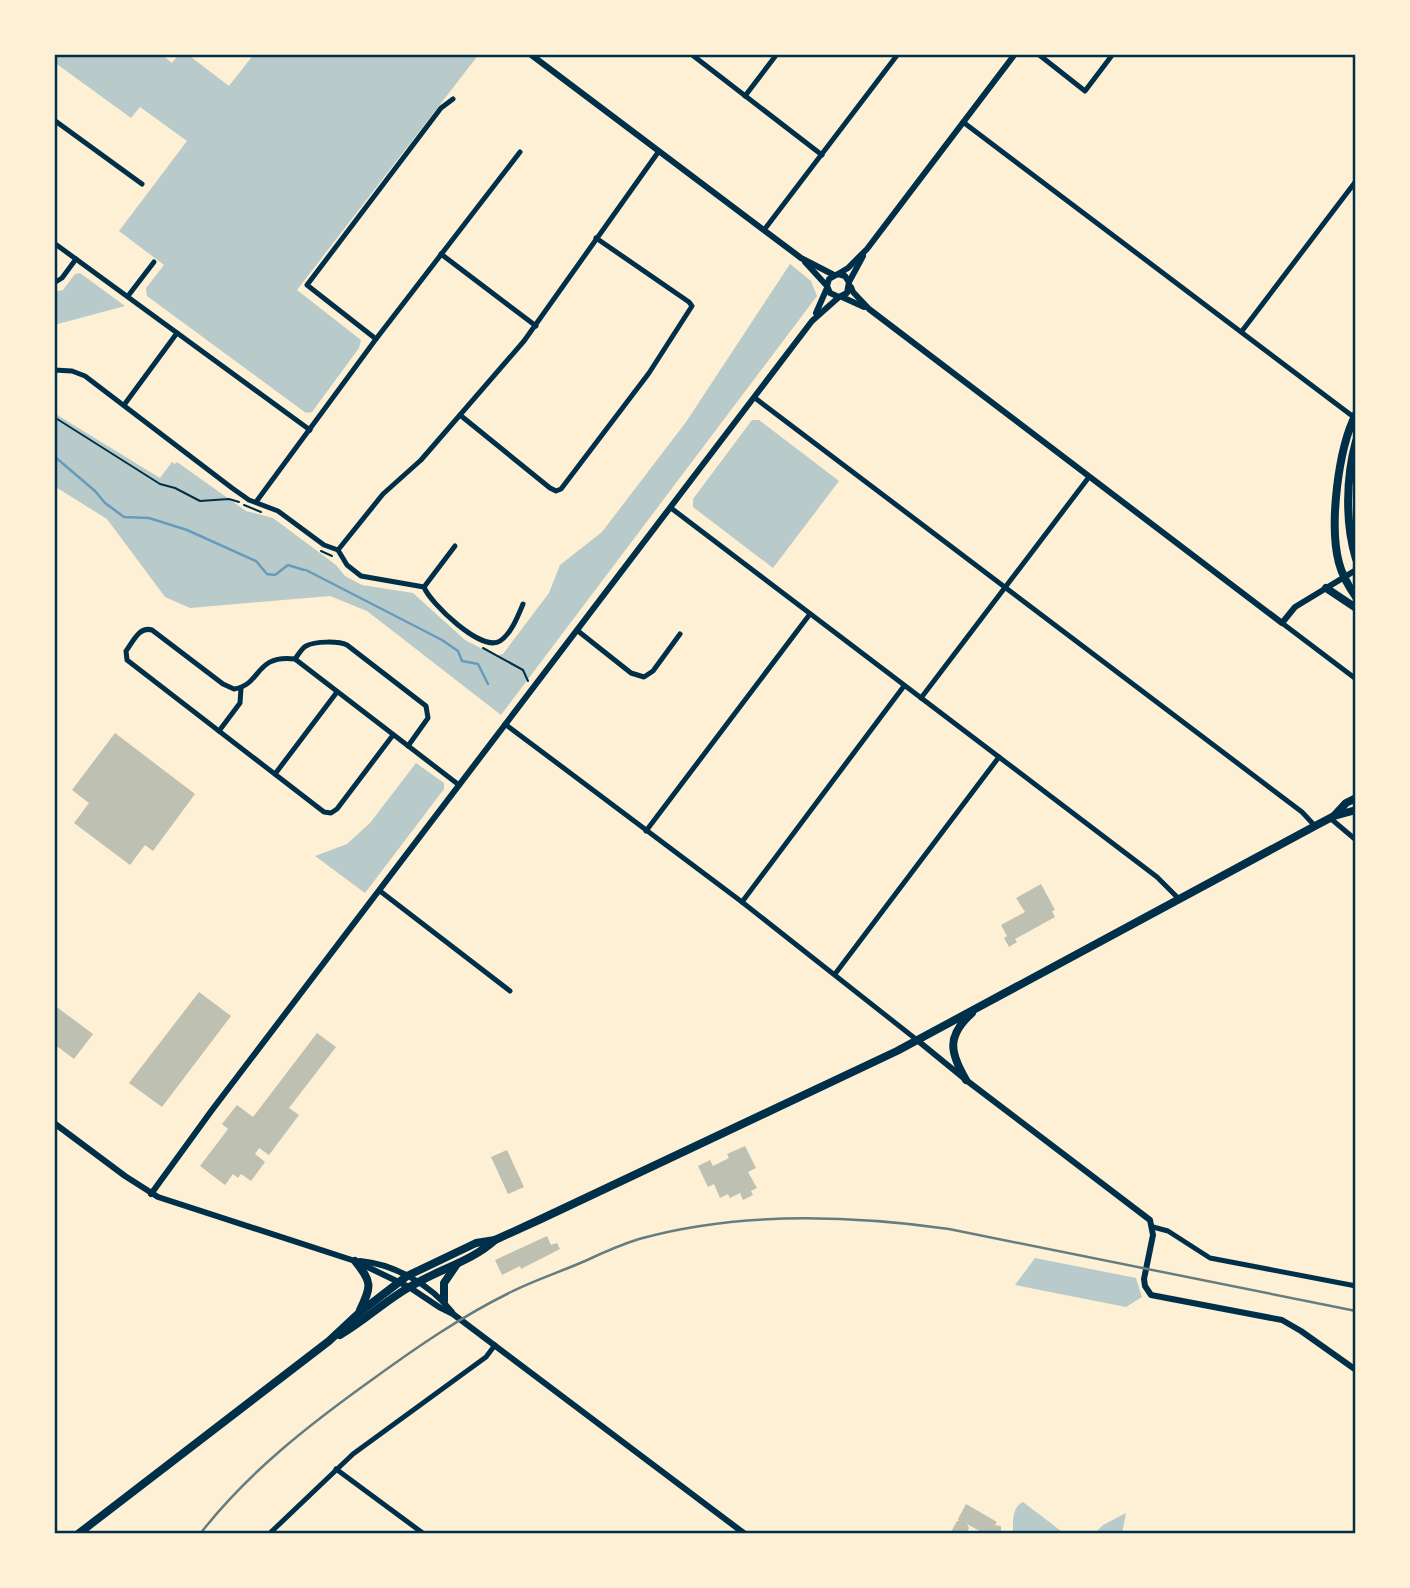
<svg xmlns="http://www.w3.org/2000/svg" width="1410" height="1588" viewBox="0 0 1410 1588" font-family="'IBM Plex Serif',serif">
	<rect width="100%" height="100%" fill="#fdf0d5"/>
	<g fill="#b9caca">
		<path d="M54,54h107l11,9 7,-9h8l42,32 25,-32h225l-182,236 64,50 -2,8 -47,64 -6,1 -159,-117 -1,-8 18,-23 -45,-34 68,-90 -47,-34 -9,11 -77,-56z"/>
		<path d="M790,264l21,17 6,15 -316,419 -134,-104 -37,-15 -140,12 -25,-11 -58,-78 -53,-33v-73l106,65 12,-16 3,2 2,-2 69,49 27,7 63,47 9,11 17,9 51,8 52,47 31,16 7,-2 46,-61 11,-28 42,-33 84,-110z"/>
		<path d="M80,273l45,33 -71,19v-33l9,-2 12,-16z"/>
		<path d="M752,420h7l80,61 -66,87 -80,-61v-8z"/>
		<path d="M416,763l28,20v6l-79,104 -50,-37 32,-12 23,-21z"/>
		<path d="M1035,1258l101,20 6,19 -16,10 -111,-22z"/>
		<path d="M1023,1502l42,32h-49l-3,-3c0,-10 -1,-24 10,-29z"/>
		<path d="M1126,1513l-4,21h-28l9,-9z"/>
	</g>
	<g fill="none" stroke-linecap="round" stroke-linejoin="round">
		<g stroke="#669bbc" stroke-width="2.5">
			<path d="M54,456l41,35 10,12 19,14 25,1 38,12 69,31 11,13 8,1 13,-10 16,5"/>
			<path d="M306,570l136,70 16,11 4,10 16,3 10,20"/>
		</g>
	</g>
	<g fill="#bec0b2">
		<path d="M115,733l80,61 -42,57 -8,-6 -15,20 -56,-42 15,-20 -17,-13z"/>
		<path d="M1041,884l14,26 -3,1 3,6 -40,22 2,3 -8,5 -5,-9 3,-2 -6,-11 24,-13 -9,-14z"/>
		<path d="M199,992l32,24 -69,91 -33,-24z"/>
		<path d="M54,1005l39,29 -19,25 -20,-15z"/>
		<path d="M317,1033l19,14 -47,61 10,7 -30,40 -10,-7 -4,6 10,8 -14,19 -10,-7 -3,4 -5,-4 -8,11 -25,-19 28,-37 -6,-5 15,-19 16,12z"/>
		<path d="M745,1146l11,22 -8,4 9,16 -6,3 2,4 -10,5 -3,-7 -10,5 -2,-4 -8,4 -6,-14 -6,3 -10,-21 12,-6 3,6 16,-8 -2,-4z"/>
		<path d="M507,1150l17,37 -16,7 -17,-37z"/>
		<path d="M547,1236l4,9 6,-2 3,6 -39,20 -1,-3 -18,9 -7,-15z"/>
		<path d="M966,1504l31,18 -2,3 6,1v5l5,3h-21l-18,-10 2,4 -3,6h-16l7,-13h2l-1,-2z"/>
	</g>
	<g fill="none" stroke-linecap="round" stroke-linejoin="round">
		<g stroke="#003049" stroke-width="2">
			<path d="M54,417l106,67 15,4 25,13 29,-2 10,3"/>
			<path d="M244,505l17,7"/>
			<path d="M321,551l11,5"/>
			<path d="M483,648l40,22 5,11"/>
		</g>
		<g stroke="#003049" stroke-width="5">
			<path d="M691,54l131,101"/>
			<path d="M1038,54l47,37 28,-37"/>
			<path d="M745,96l32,-42"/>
			<path d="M54,120l88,64"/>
			<path d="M963,122l392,296"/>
			<path d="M764,230l134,-176"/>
			<path d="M54,243l256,187"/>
			<path d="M441,254l95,72"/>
			<path d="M54,283l8,-5 14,-19"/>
			<path d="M128,296l26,-34"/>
			<path d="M1242,331l114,-150"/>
			<path d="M376,339l-69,-54 134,-177 12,-9"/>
			<path d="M54,370l18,1 13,5 147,112 17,12 29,11 46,34 14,5 9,15 14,11 63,11"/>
			<path d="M755,398l547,414 13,14"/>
			<path d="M124,405l53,-72"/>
			<path d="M460,415l90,73 6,3 5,-2 88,-116 43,-67 -3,-4 -93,-64"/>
			<path d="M256,502l120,-163 144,-187"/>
			<path d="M671,508l486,369 22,22"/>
			<path d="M338,550l45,-56 38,-34 103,-119 135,-190"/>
			<path d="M424,587c6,16 58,66 76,54 11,-7 18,-25 23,-37"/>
			<path d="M424,587l31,-41"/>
			<path d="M1282,623l74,56"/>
			<path d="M578,631l53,42 13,4 9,-6 27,-37"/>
			<path d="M295,659c3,-4 7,-11 11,-13 9,-5 33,-5 41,-1l79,61 2,12 -20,28"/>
			<path d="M921,698l168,-221"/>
			<path d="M505,724l237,178 175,138"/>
			<path d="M219,731l21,-28 1,-15"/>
			<path d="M393,735l-56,74 -6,4 -7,-1 -197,-152 -1,-9c7,-9 13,-25 26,-21l71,54 11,5c28,-4 20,-35 61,-30l164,126"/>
			<path d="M275,774l62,-82"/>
			<path d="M1330,818l26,22"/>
			<path d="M646,831l164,-217"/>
			<path d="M380,891l130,100"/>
			<path d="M742,902l162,-216"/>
			<path d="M835,974l164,-217"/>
			<path d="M1153,1227l15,4 42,27 146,28"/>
			<path d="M336,1469l88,65"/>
			<path d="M269,1534l84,-80 133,-97 9,-12"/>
		</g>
		<g stroke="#003049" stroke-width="6">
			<path d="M530,54l271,204 33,17"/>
			<path d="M805,262l22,24"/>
			<path d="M838,274l10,-6 19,-19 148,-195"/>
			<path d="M849,282l14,-26"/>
			<path d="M851,287l2,5 16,17 413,314 13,-16 61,-37"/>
			<path d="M842,297l22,10"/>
			<path d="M816,313l11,-25"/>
			<path d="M917,1040l49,40 184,140 3,15 -9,44 1,7 6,9 131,25 19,11 55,39"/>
			<path d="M54,1123l71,53 33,21 197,64 54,26 30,20 14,7 292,220"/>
			<path d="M151,1194l61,-84 600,-789 27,-24 8,-4 2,-11 -4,-6 -7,-2 -9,5 -2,7 3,7 9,4"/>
			<path d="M360,1261c34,3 71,24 92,51"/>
		</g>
		<g stroke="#003049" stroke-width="8">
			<path d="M1356,414c-18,35 -27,111 -17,149 3,12 10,24 17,34"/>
			<path d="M1356,441c-10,36 -11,82 0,118"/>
			<path d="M1326,588l30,20"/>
			<path d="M1334,816l12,-13 10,-5"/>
			<path d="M966,1080c-16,-27 -20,-44 6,-67"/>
			<path d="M355,1261c17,21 17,25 5,49"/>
			<path d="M444,1301v-18l13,-19"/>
			<path d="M340,1335c26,-15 47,-36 73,-50 27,-16 59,-24 82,-45"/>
			<path d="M78,1534l251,-193 30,-28 48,-37 69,-33 19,-3 46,-21 356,-168 418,-225 19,-10 22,-6"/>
		</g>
		<path stroke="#657d81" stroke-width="2.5" d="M200,1534c47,-61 110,-110 173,-155 44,-32 89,-63 138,-87 24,-12 49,-20 74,-31 17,-8 35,-16 54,-22 97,-27 210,-24 310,-10l407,82"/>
	</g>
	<rect width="1410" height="1588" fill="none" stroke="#fdf0d5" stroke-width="112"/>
	<rect x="56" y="56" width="1298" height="1476" fill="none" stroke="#003049" stroke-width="2.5"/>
</svg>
